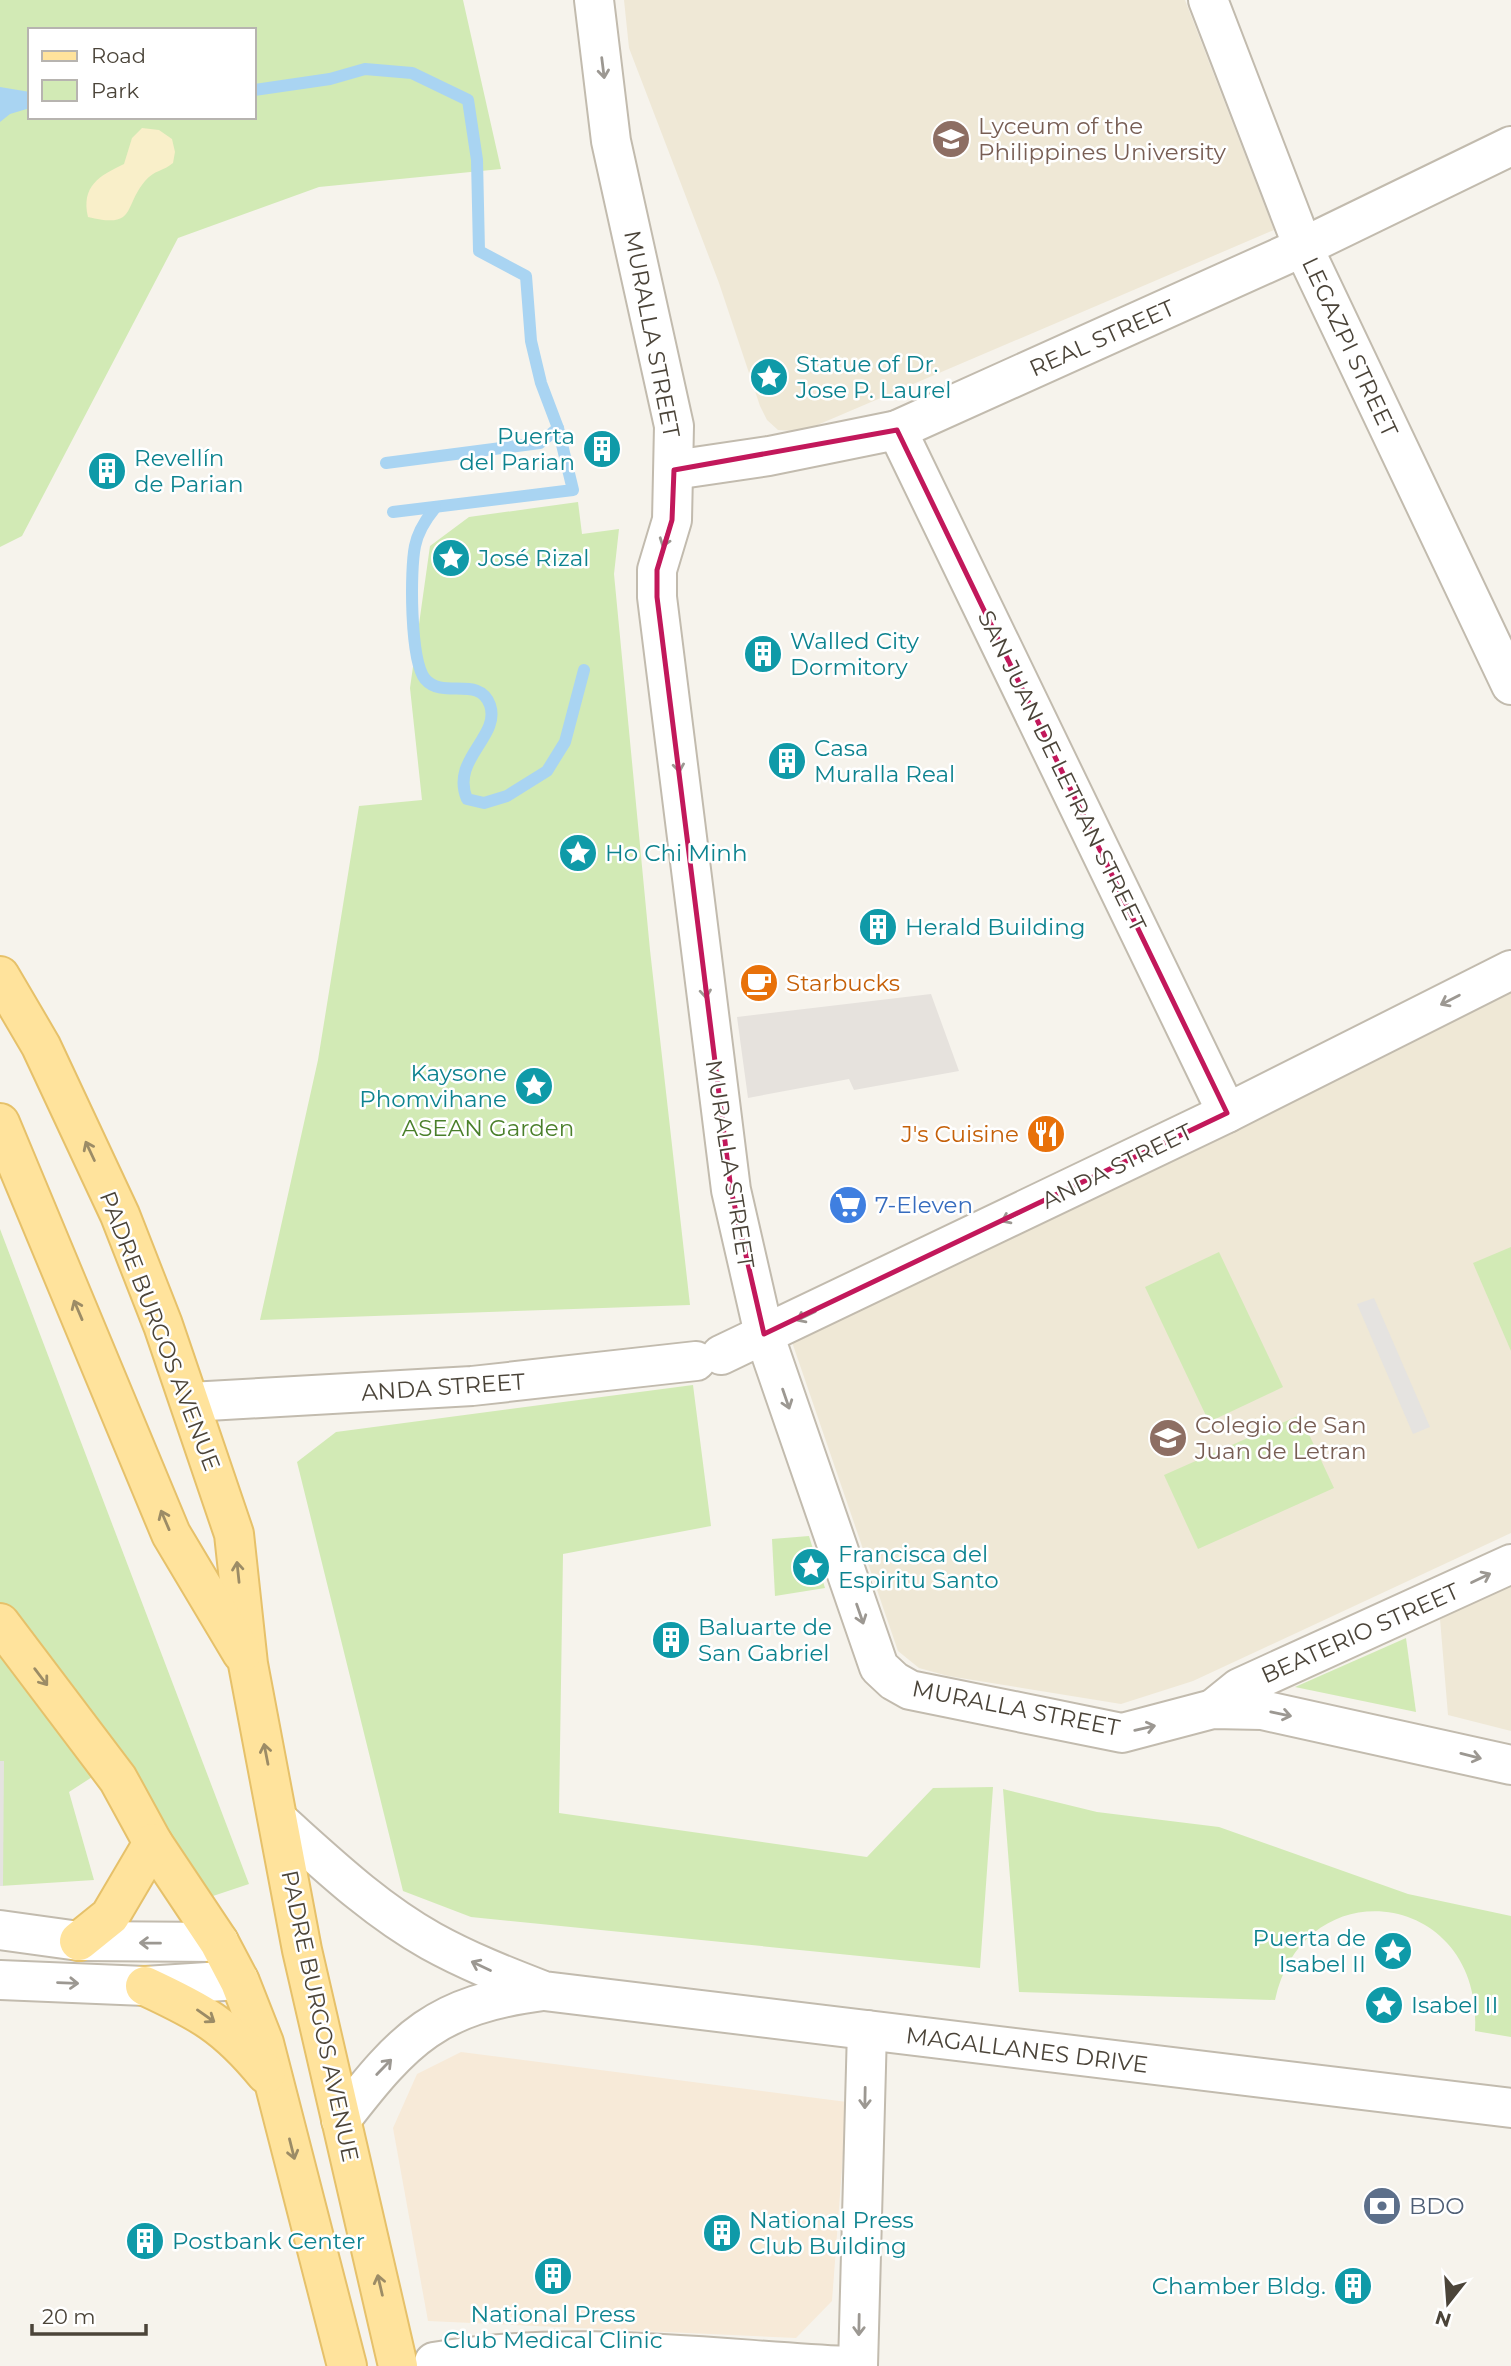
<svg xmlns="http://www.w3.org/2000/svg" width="1511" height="2366" viewBox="0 0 1511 2366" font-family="Montserrat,sans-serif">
	<rect width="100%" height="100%" fill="#f6f3ec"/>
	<path fill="#f7ead8" d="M461,2052l386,50 -15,199 -36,37 -368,-17 -35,-193 24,-54z"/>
	<path fill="#e6e2dd" d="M931,994l28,77 -105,19 -5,-11 -101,19 -11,-81z"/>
	<g fill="#efe8d6">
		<path d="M624,0h561l89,230 -459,196 -22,5 -15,-1 -11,-10 -7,-14 -41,-123 -90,-235z"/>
		<path d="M1511,992v541l-318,148 -72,23 -173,-28 -29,-8 -21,-17 -106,-309z"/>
		<path d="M1511,1585v146l-63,-16 -8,-96z"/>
	</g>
	<g fill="#d2eab5" fill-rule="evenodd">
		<path d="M0,0h463l38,169 -182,18 -141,51 -156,298 -22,11zM30,30h224v87h-224z"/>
		<path d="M578,502l4,32 37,-5 -5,45 36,376 40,355 -430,15 58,-260 41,-254 63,-6 -12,-112 20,-142 39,-29z"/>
		<path d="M0,1229l249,655 -39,13 -90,-138 -51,33 25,88 -94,6z"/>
		<path d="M1511,1247v104l-38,-88z"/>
		<path d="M1219,1252l64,135 -74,35 -64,-135z"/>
		<path d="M693,1385l18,141 -148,28 -4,259 308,44 66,-69 60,-1 -13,181 -509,-51 -68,-26 -106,-429 39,-30z"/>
		<path d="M1300,1415l34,73 -136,61 -34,-74z"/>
		<path d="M809,1536l16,52 -50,8 -3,-57z"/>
		<path d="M1406,1638l10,74 -121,-25z"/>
		<path d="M1003,1789l94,23 122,15 189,67 103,22v121l-36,-6c8,-141 -171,-165 -200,-31l-256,-8z"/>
	</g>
	<path fill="#f9efc9" d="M142,128l17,2 13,9 3,13 -2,11c-9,8 -19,7 -28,18 -22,26 -8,48 -57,36 -7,-31 11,-41 36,-53l8,-26z"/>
	<g fill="#e5e3e0">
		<path d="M1374,1298l56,129 -17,7 -56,-130z"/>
		<path d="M0,1761h4l-1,125h-3z"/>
	</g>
	<path fill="#a9d4f2" d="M0,87l30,5v16l-20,6 -10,8z"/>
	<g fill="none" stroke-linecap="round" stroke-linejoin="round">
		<g stroke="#a9d4f2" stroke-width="12">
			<path d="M254,90l76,-11 35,-10 47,4 56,27 9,60 2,91 47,25 5,65 10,42 17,45 15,62 -180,22"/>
			<path d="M386,463l154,-20 18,-15"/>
			<path d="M435,508c-9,11 -17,23 -20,38 -5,24 -5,114 10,133 18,21 54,-4 65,26 11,32 -40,54 -23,94l17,4 23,-7 40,-25 18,-29 19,-72"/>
		</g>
		<defs>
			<g id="minor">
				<path d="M594,0l17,141 63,285 -2,94 -15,50v27l74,593 33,144 115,333 15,14 16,9 212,43 91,-24 49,1 249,55"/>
				<path d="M1208,0l95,247 208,438"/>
				<path d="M897,430l330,683"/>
				<path d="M674,470l95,-14 128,-26 406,-183 208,-101"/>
				<path d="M721,1355l506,-242 284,-143"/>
				<path d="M190,1402l282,-16 224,-25"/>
				<path d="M1213,1709l26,-21 272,-124"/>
				<path d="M279,1821c48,43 95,88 152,120 36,20 74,35 113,50l967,117"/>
				<path d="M0,1930l79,11 140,1"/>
				<path d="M0,1980l145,6 94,-6"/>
				<path d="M341,2120c64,-83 95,-115 202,-129"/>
				<path d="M434,2362c135,-23 276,-3 412,4"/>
				<path d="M858,2366l9,-336"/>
			</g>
			<g id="major">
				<path d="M0,976l41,70 79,169 43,110 71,209 14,130 54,286 96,416"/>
				<path d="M0,1123l171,411 71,119"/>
				<path d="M0,1623l118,156 35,64 66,99 21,40 24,61 83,323"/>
				<path d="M79,1941l31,-25 43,-73"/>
				<path d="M145,1986c56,26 81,39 121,88"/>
			</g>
		</defs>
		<use href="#minor" stroke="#c2bbae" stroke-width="42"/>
		<use href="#major" stroke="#e6c16a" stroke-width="42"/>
		<use href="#minor" stroke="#fff" stroke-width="38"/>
		<use href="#major" stroke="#ffe39c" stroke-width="38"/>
	</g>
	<defs><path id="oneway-shaft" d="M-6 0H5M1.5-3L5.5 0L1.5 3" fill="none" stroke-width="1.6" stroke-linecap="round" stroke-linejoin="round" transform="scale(1.75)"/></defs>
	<g stroke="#9c9892">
		<use href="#oneway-shaft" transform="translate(603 68) rotate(83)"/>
		<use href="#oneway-shaft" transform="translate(666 537) rotate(109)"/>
		<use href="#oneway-shaft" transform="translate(678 762) rotate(82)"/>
		<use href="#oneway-shaft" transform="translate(705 988) rotate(84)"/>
		<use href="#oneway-shaft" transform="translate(1450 1000) rotate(153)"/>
		<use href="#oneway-shaft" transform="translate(1011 1217) rotate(154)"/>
		<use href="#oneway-shaft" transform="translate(806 1316) rotate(154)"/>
		<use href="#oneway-shaft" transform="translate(786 1399) rotate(71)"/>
		<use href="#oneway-shaft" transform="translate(1481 1578) rotate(-26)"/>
		<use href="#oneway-shaft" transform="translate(860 1614) rotate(71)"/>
		<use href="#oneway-shaft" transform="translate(1281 1714) rotate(12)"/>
		<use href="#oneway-shaft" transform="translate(1145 1728) rotate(-13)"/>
		<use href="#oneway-shaft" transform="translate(1471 1756) rotate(14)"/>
		<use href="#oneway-shaft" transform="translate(150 1943) rotate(-179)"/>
		<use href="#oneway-shaft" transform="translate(481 1966) rotate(-155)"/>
		<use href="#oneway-shaft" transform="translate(68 1983) rotate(2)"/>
		<use href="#oneway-shaft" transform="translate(384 2067) rotate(-46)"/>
		<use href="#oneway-shaft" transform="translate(865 2098) rotate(91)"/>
		<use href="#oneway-shaft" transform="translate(859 2325) rotate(91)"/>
	</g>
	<g stroke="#9c8c66">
		<use href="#oneway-shaft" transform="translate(90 1151) rotate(-115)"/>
		<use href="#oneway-shaft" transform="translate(78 1310) rotate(-113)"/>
		<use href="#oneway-shaft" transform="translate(165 1520) rotate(-113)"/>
		<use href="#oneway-shaft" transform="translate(238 1572) rotate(-96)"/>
		<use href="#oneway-shaft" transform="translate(41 1677) rotate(53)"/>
		<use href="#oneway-shaft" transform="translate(266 1754) rotate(-101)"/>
		<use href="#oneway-shaft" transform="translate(206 2016) rotate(35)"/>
		<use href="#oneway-shaft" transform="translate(292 2149) rotate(76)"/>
		<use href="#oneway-shaft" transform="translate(380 2285) rotate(-103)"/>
	</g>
	<path fill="none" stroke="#c2185b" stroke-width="5" stroke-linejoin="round" d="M897,430l330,683 -463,221 -33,-144 -74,-593v-27l15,-50 2,-50z"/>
	<defs>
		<symbol id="university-disc" viewBox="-11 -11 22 22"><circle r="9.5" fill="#8d6e63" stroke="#fff"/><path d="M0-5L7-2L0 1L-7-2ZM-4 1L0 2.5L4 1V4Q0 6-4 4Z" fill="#fff"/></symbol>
		<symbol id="sight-disc" viewBox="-11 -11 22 22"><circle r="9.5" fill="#0f9aa8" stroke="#fff"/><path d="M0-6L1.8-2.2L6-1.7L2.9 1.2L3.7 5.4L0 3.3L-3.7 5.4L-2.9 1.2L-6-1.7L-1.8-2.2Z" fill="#fff"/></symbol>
		<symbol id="building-disc" viewBox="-11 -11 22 22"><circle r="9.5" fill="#0f9aa8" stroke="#fff"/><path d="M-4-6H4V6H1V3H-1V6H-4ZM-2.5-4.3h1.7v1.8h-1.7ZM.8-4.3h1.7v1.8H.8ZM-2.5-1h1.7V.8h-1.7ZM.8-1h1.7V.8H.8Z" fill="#fff"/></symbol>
		<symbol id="cafe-disc" viewBox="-11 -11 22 22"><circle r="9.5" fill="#e8710a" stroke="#fff"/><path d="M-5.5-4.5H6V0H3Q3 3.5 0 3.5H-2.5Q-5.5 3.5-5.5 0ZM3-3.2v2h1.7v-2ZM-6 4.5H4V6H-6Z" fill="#fff"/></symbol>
		<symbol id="restaurant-disc" viewBox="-11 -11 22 22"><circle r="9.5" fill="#e8710a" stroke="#fff"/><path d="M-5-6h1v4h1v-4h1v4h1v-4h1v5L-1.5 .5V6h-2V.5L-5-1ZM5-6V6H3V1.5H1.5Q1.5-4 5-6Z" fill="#fff"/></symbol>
		<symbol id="supermarket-disc" viewBox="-11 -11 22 22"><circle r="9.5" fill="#3f7fe0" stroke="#fff"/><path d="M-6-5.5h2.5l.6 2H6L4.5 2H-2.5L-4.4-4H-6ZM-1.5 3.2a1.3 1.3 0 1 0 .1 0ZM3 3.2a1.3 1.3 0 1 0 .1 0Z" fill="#fff"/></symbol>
		<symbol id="bank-disc" viewBox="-11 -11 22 22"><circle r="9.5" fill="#5c6f8a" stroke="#fff"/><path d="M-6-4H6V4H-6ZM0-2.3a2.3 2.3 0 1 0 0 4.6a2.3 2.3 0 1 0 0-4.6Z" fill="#fff"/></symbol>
	</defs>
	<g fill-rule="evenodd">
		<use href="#university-disc" x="929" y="117" width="44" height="44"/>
		<use href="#sight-disc" x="747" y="355" width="44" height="44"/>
		<use href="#building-disc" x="580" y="427" width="44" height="44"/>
		<use href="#building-disc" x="85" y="449" width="44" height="44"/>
		<use href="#sight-disc" x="429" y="536" width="44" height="44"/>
		<use href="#building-disc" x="741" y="632" width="44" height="44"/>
		<use href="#building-disc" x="765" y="739" width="44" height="44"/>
		<use href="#sight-disc" x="556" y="831" width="44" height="44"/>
		<use href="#building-disc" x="856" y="905" width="44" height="44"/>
		<use href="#cafe-disc" x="737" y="961" width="44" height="44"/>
		<use href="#sight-disc" x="512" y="1064" width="44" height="44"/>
		<use href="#restaurant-disc" x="1024" y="1112" width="44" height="44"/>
		<use href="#supermarket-disc" x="826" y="1183" width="44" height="44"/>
		<use href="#university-disc" x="1146" y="1416" width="44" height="44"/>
		<use href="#sight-disc" x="789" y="1545" width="44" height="44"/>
		<use href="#building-disc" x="649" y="1618" width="44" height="44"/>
		<use href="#sight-disc" x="1371" y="1929" width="44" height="44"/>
		<use href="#sight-disc" x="1362" y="1983" width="44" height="44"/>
		<use href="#bank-disc" x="1360" y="2184" width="44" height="44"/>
		<use href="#building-disc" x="700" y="2211" width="44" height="44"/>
		<use href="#building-disc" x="123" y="2219" width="44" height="44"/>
		<use href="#building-disc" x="531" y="2254" width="44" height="44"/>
		<use href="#building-disc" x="1331" y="2264" width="44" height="44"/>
	</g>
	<g text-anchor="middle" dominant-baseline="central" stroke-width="5" stroke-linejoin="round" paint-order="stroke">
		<g font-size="23" fill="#785e54" stroke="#fff" text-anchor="start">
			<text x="978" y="126">Lyceum of the<tspan x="978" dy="26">Philippines University</tspan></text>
			<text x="1195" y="1425">Colegio de San<tspan x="1195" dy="26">Juan de Letran</tspan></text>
		</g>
		<g font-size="23" fill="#4b4439" stroke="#fff">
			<text transform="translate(652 334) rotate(79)">MURALLA STREET</text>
			<text transform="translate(1102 338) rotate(-24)">REAL STREET</text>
			<text transform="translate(1350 347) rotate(65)">LEGAZPI STREET</text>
			<text transform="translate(1062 771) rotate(64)">SAN JUAN DE LETRAN STREET</text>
			<text transform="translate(730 1164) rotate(81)">MURALLA STREET</text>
			<text transform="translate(1117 1166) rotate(-26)">ANDA STREET</text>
			<text transform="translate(160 1331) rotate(69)">PADRE BURGOS AVENUE</text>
			<text transform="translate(443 1387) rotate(-4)">ANDA STREET</text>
			<text transform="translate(1360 1633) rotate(-24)">BEATERIO STREET</text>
			<text transform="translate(1016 1708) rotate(11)">MURALLA STREET</text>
			<text transform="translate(320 2016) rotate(78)">PADRE BURGOS AVENUE</text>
			<text transform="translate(1027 2050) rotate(7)">MAGALLANES DRIVE</text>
		</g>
		<g font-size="23" fill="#0d838f" stroke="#fff" text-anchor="start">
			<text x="796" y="364">Statue of Dr.<tspan x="796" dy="26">Jose P. Laurel</tspan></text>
			<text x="575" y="436" text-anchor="end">Puerta<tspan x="575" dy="26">del Parian</tspan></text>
			<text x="134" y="458">Revellín<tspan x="134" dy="26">de Parian</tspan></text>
			<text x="478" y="558">José Rizal</text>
			<text x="790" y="641">Walled City<tspan x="790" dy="26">Dormitory</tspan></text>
			<text x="814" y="748">Casa<tspan x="814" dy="26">Muralla Real</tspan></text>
			<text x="605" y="853">Ho Chi Minh</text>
			<text x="905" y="927">Herald Building</text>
			<text x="507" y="1073" text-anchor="end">Kaysone<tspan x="507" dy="26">Phomvihane</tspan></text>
			<text x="838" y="1554">Francisca del<tspan x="838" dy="26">Espiritu Santo</tspan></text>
			<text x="698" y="1627">Baluarte de<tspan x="698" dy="26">San Gabriel</tspan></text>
			<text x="1366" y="1938" text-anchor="end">Puerta de<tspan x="1366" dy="26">Isabel II</tspan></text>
			<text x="1411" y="2005">Isabel II</text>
			<text x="749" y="2220">National Press<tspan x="749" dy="26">Club Building</tspan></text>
			<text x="172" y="2241">Postbank Center</text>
			<text x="1326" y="2286" text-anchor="end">Chamber Bldg.</text>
			<text x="553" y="2314" text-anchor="middle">National Press<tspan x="553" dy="26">Club Medical Clinic</tspan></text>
		</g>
		<g font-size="23" fill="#c56008" stroke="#fff" text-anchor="start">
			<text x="786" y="983">Starbucks</text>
			<text x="1019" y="1134" text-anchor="end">J's Cuisine</text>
		</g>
		<g font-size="23" fill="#4a7f2a" stroke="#fff">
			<text x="488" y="1128">ASEAN Garden</text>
		</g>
		<g font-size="23" fill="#366cbe" stroke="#fff" text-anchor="start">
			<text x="875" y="1205">7-Eleven</text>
		</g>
		<g font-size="23" fill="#4e5e75" stroke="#fff" text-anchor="start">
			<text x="1409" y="2206">BDO</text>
		</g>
	</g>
	<rect x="28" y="28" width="228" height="91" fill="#ffffff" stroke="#b7b4b0" stroke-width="2"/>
	<rect x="42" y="51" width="35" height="10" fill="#ffe39c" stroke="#b7b4b0" stroke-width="2"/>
	<text x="91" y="63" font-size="21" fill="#4b4439">Road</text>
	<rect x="42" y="80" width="35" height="21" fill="#d2eab5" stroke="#b7b4b0" stroke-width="2"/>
	<text x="91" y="98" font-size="21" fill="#4b4439">Park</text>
	<g transform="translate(1448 2303) rotate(197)" stroke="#ffffff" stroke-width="5" paint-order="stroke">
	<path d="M0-5L12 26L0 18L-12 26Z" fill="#4b4439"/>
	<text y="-10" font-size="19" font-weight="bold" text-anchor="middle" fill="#4b4439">N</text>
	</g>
	<path d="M32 2324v10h114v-10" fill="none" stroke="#4b4439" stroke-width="3.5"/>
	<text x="42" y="2324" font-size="21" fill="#4b4439" stroke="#ffffff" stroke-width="5" paint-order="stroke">20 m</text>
</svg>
